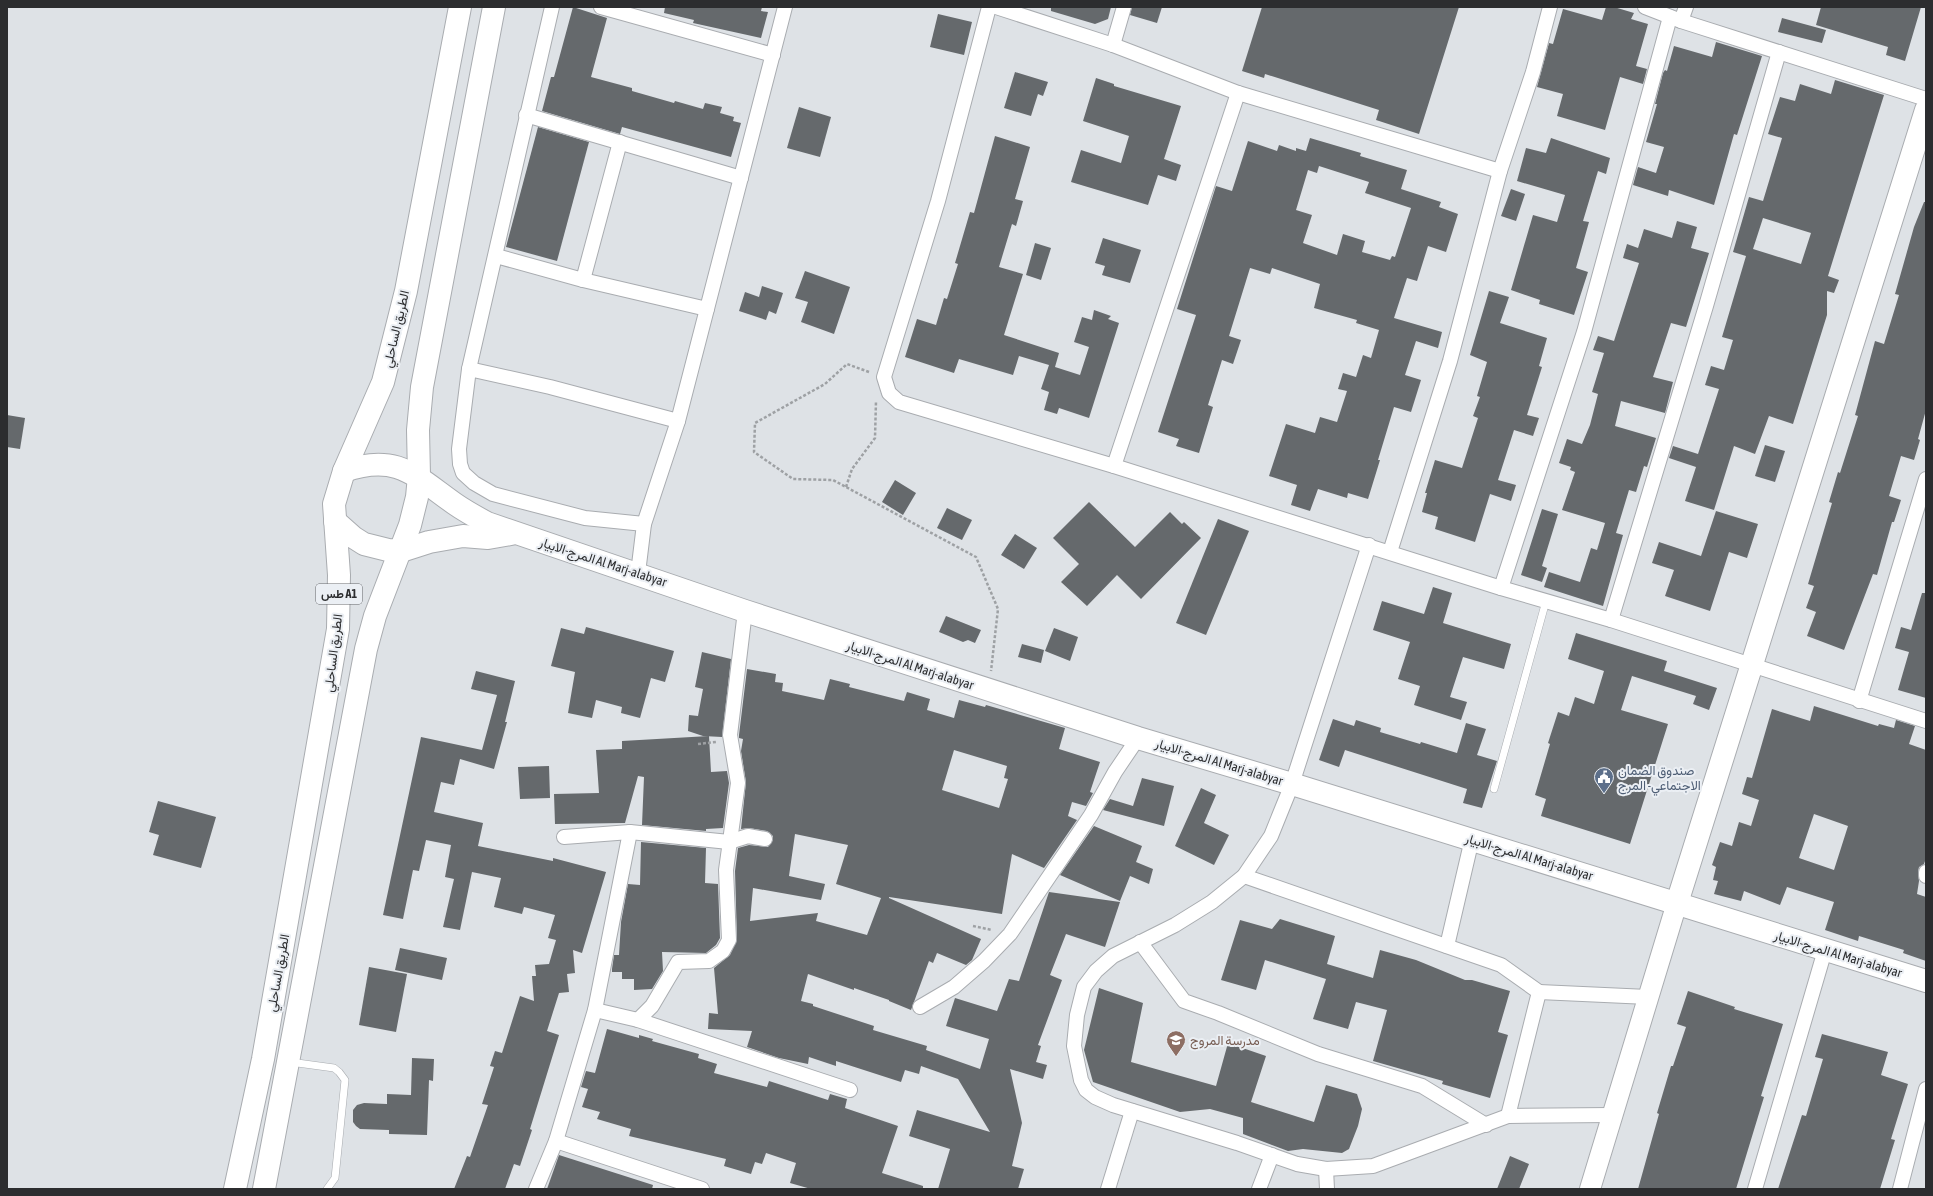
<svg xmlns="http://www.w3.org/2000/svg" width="1933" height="1196" viewBox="0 0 1933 1196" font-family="'Asap Condensed',Vazirmatn,sans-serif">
	<rect width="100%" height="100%" fill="#dee2e6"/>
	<g fill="#65696c" fill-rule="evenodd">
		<path d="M573,7l34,11 -16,59 41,11v3l42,12 1,-2 28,8 2,-6 17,4 -2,6 14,4 -1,4 8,2 -10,34 -109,-30 -2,7 -78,-23 9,-34h3z"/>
		<path d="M665,7h97l-1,4 7,1 -7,26 -68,-15 1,-3 -30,-7z"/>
		<path d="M1051,7h60l-3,12 -13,5 -44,-13z"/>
		<path d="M1132,7h30l-5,16 -27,-8z"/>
		<path d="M1262,7h197l-40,127 -43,-14 3,-10 -114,-36 -1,4 -22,-7z"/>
		<path d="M1606,7h8l20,6 -3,6 17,5 -12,42 11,3 -4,15 -23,-7 -15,53 -48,-14 6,-22 -26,-7 12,-44 4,1 10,-35 39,11z"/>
		<path d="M1821,7h100l-16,54 -19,-6 2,-8 -72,-22z"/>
		<path d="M938,14l34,8 -8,33 -34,-8z"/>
		<path d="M1782,18l44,12 -4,13 -44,-11z"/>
		<path d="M1716,42l46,14 -25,79 -3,-1 -20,71 -45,-15 -1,6 -35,-11 5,-18 18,6 8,-26 -18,-5 11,-38h-2l8,-31 2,-3 2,1 7,-25 38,11z"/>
		<path d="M1015,72l33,10 -5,14 -5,-2 -7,22 -27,-8z"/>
		<path d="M1096,78l18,6v2l67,20 -17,53 17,6 -5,16 -18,-6 -10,30 -77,-23 10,-32 40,13 8,-27 -46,-15z"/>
		<path d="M1835,80l49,15 -56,181 11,4 -5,13 -7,-2v24l-34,109 -24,-8 -14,38 -21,-8 -20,64 -29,-9 11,-34 -27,-9 4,-12 25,8 21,-65 -14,-4 6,-19 13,4 9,-30 -11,-3 24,-81 -13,-4 16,-55 14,4 19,-63 -14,-4 12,-37 15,4 5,-17 31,10zM1763,218l48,15 -10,31 -48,-15z"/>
		<path d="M799,107l32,10 -11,40 -33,-9z"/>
		<path d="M538,127l51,15 -32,119 -51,-14z"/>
		<path d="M995,136l35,11 -15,52 8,2 -7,25 -4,-2 -13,43 24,7 -19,61 55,18 -4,14 25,8 9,-28 -15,-5 8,-25 10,3 2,-10 17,6 -3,3 11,4 -30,95 -30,-10 -2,6 -13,-4 5,-18 -8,-3 8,-24 -30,-9 -6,19 -54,-16 -5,14 -49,-16 12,-38 19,6 8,-27 3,1 11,-35 -3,-1 15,-51 4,1z"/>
		<path d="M1310,138l51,15 -1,3 47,14 -6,19 40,13 -2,5 19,7 -12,38 -18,-6 -11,35 -10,-3 -13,40 48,14 -4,16 -22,-7 -11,34 16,5 -10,32 -17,-5 -16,53h2l-12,39 -20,-6 -1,5 -29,-9 -8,22 -19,-6 6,-20 -28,-9 17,-52 29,9 5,-16 17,5 10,-31 -9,-2 5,-16 13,4 7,-22 8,3 8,-28 -23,-7 1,-3 -43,-12 6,-24 -48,-16 -2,6 -20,-6 -21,68 12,4 -8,24 -11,-4 -14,45 5,2 -14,46 -23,-7 3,-7 -21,-7 38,-117 -19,-6 39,-123 16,5 16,-50 29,10 2,-6 17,6v-3l10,3zM1319,166l50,16 -4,11 46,15 -16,49 -3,-1 -2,4 -28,-8 3,-11 -22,-7 -6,21 -34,-12 9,-28 -16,-5 12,-40 9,3z"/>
		<path d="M1551,138l59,20 -4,16 -8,-3 -15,50 6,1 -13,46 12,4 -14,43 -35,-11 1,-4 -29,-10 22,-75 24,7 8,-27 -48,-14 9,-33 20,5z"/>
		<path d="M1511,189l14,5 -9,27 -15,-5z"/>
		<path d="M1924,202h2v208l-8,29 2,1 -6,20 -13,-4 -12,40 12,4 -7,22h-2l-15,53 -4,-1 -29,76 -37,-14 9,-24 -10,-4 8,-22 -6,-2 24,-81 -3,-1 9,-30 2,1 18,-57 -3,-1 20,-74 9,3 15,-49 -4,-1 19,-67z"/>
		<path d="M1677,221l20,6 -6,21 18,5 -23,74 -15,-4 -18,54 20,5 -8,31 -44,-12 -6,25 41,12 -9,29 -3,-1 -8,26 -7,-2 -13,43 7,2 -20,71 -59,-19 5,-15 31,10 11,-34 6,2 8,-27 -43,-13 13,-38 -5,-2 1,-3 -12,-4 8,-24 15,5 8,-19 8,-31 -6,-2 12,-39 -11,-3 5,-14 16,5 25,-78 -16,-5 4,-14 11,4 6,-19 28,9z"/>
		<path d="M1103,238l38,12 -11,33 -28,-8 3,-9 -10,-3z"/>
		<path d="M1035,243l16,5 -10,32 -15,-5z"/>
		<path d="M805,271l45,16 -16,47 -33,-12 7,-20 -13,-4z"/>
		<path d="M762,286l21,7 -7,21 -7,-3 -3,9 -27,-9 6,-19 14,5z"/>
		<path d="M1489,291l20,6 -9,26 47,15 -8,28 3,1 -15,48 12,3 -6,18 -19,-6 -16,50 18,5 -5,16 -21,-7 -15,48 -40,-13 3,-12 -16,-5 5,-19h-2l10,-33 27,8 16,-50 -5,-2 7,-19 -3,-1 10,-34 -17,-7z"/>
		<path d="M7,415l18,3 -5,31 -13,-2z"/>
		<path d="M1765,445l20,6 -10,31 -20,-6z"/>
		<path d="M895,480l21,13 -13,22 -21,-13z"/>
		<path d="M1089,502l46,45 35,-35 12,12 2,-2 17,16 -60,61 -24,-24 -30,31 -26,-24 18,-18 -26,-26z"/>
		<path d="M947,508l25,12 -10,20 -25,-12z"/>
		<path d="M1542,509l16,5 -16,52 5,2 -5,14 -21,-7z"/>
		<path d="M1716,511l42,13 -11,34 -18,-6 -19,59 -45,-15 9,-26 -22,-7 7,-21 42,14z"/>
		<path d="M1218,519l31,12 -43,104 -30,-12z"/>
		<path d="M1015,534l22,14 -13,21 -23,-14z"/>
		<path d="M1433,587l19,6 -9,30 68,21 -7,25 -41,-12 -13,40 17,5 -6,18 -47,-15 6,-19 -22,-7 12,-37 -37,-12 9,-29 42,13z"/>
		<path d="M1922,593h4v105l-28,-8 11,-38 -14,-4 6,-21 10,3z"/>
		<path d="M946,616l35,14 -6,13 -7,-3 -5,2 -24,-10z"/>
		<path d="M586,627l88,24 -9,31 -14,-4 -11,40 -19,-5 1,-6 -26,-7 -4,18 -24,-5 7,-41 -24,-6 10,-38 23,6z"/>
		<path d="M1054,628l24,9 -8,24 -25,-10z"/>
		<path d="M1576,633l91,28 -3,10 53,17 -8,22 -16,-6 3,-8 -64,-20 -11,34 47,14 -38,120 -89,-28 5,-17 -11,-4 15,-51 -2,-1 10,-31 11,4 6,-19 19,7 10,-33 -36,-12z"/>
		<path d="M1022,644l22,6 -3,13 -23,-6z"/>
		<path d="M702,652l29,7 -9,78 -19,-1 -15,-5 1,-16 9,1 5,-27 -8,-2z"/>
		<path d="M747,669l29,5 -1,8 8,1 -1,8 42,9 6,-21 20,5 -1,3 55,14 3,-9 23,7 -3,11 27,8 5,-18 26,7 1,-2 79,23 -6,21 41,13 -10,30 3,1 -7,13 -14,-4 -4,14 9,4 -33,48 -32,-14 -10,60 -113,-17v1l92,41 -9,21 -6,5 -29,-12 -4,10 -4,-2 -18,49 -22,-9v-1l-35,-12v2l-46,-16 -7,27 12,3v2l61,20 -1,4 54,16 -1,4 54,19 9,-30 -43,-13 9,-28 42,13 12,-32 10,2 30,-89 71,10 -15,45 -39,-13 -16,41 12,5 -24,65 3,1 -5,16 11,3 -4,14 -33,-10 12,54 -10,43 12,3 -6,20h-80l12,-40 -41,-13 8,-26 73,22 -32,-53 -37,-13 -2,8 -14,-4 -4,12 -65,-21v5l-27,-9 -1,7 -29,-6 -32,-11 5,-16 -44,-2 1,-16 9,1 -4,-46 16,-13 7,-15 -2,-69 3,-23 11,-3 19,2 5,-7v-4l-6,-5 -18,-3 -8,1 5,-47 -5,-31 2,-12 -4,-1v-3zM954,750l53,16 -3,12 4,1 -9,29 -57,-18zM795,834l53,11 -12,39 45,14 -14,37 -51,-14 2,-8 -68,8 3,-33 68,12 4,-16 -36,-8z"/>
		<path d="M476,671l39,10 -10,41h2l-13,47 -34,-10 -6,26 -13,-3 -7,30 49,11 -5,23 75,15v-3l53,14 -24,81 -9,-3 2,23 -8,1 2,18 -10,1 -12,38 12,4 -29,94 2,1 -12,36 -6,-2 -9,25h-51l13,-33 3,1 18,-52 -6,-1 12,-37 -4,-1 5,-15 7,2 18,-57 14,5 -2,-25h4l-1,-11 14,-1 7,-24 -8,-2 7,-23 -31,-8 -2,7 -28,-7 7,-29 -29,-6 -12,58 -17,-3 11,-48 -9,-2 6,-32 -25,-5 -7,31 -6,-1 -10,49 -20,-4 38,-178 61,13 15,-55 -26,-6z"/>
		<path d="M1814,706l64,20 1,-2 15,4 2,-8 19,6 -6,18 17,6v108l-2,6 -5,3 -1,5 1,9 -2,13 9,3v64l-23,-8 1,-3 -45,-14 -1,5 -33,-11 9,-28 -47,-15 -7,18 -36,-14 -3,10 -27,-7 4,-13 -5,-1 3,-13 -4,-2 8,-23 12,4 7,-24 12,4 8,-26 -17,-6 5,-17 5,1 20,-69 38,12zM1814,814l34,12 -14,44 -35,-12z"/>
		<path d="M1333,719l21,7 2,-6 25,8 -1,4 40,12 1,-2 36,11 9,-30 20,6 -9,26 20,6 -15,47 -19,-5 4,-14 -122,-39 -6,17 -20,-7z"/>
		<path d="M709,736l2,36 16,-1 2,12 -6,45 -17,1v2l-64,-6 2,-48 -6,-1 -13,47 -70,1 -1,-30 45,-1 -3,-43 26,-1v-8z"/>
		<path d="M549,766l1,32 -30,1 -2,-32z"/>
		<path d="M1142,778l32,8 -10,40 -61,-16 7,-11 23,7z"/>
		<path d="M1201,788l15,7 -12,28 25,12 -15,30 -39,-19z"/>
		<path d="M158,801l58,16 -15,51 -48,-13 6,-20 -10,-3z"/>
		<path d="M1094,826l48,20 -6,16 17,7 -4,15 -19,-8 -10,25 -60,-26z"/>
		<path d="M641,842l65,6 -1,35 13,1 2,54 -4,7 -10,8 -44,-1 1,19 -11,18 -18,1v-11h-12v-7h-10v-3l2,-14h5l2,-33 7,-38 12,1z"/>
		<path d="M1280,919l55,17 -8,28 46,14 7,-28 36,10 49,20h7l38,11 -12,41 10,3 -18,63 -48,-14 1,-3 -70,-20 14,-51 -31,-8 -8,27 -35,-10 13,-40 -61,-19 -9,30 -35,-10 19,-60 32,9z"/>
		<path d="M400,948l47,10 -5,22 -47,-10z"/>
		<path d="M369,967l38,7 -11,58 -37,-7z"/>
		<path d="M1099,988l44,15 -12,59 85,24 12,-43 38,13 -15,46 63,20 12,-37 31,9 5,15 -4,17 -9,23 -7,4 -39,-4 -15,2 -45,-17v-16l-33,-9 -30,3 -87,-30 -9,-32z"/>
		<path d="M1688,991l47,16 -1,2 49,15 -22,72 3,1 -28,92h-98l21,-75 -2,-1 14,-47h2l13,-39 -9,-3z"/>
		<path d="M607,1029l32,9v-3l14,4 -1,2 47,13 -1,4 19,6 -3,9 53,14 2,-6 59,19 2,-6 17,5 -2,9 53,18 -16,47 41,13v3h-112l-21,-6 6,-20 -30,-10 -4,11 -7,-2 -4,12 -27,-8 2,-7 -97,-23 2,-7 -34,-10 3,-7 -18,-5 6,-18 -7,-2 5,-16 9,2z"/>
		<path d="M1822,1034l66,18 -7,23 27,9 -17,55 4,1 -15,49h-102l24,-74 4,1 17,-57 -8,-2z"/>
		<path d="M412,1058l22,1 -1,22 -4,-1 -2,55 -38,-1v-4l-29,-1 -4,-3 -3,-4v-12l4,-5 7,-2 23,1v-10l24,1z"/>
		<path d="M559,1155l94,30 -1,4h-105z"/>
		<path d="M1510,1156l19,8 -10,25h-22z"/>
	</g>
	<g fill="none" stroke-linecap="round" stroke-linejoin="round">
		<defs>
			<g id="lane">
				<path d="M1494,789l52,-188"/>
				<path d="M290,1062l44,6 5,4 6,8 -10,98 -8,11"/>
			</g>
			<g id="street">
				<path d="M552,7l-83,362 -10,80 1,15 3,9 11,10 19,11 92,24 59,6"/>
				<path d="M601,7l172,48"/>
				<path d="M989,7l-51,194 -54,176 5,16 10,9 215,64 387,122 110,32 315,101"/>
				<path d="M996,7l117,38 125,48 262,78"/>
				<path d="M1645,7l36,14 245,78"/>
				<path d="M1681,21l5,-14"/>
				<path d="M1113,45l11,-38"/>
				<path d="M526,115l215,63"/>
				<path d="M496,256l87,24 124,29"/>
				<path d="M583,280l37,-138"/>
				<path d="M469,369l81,18 128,34"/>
				<path d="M1114,466l124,-373"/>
				<path d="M1369,545l-77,239 -21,52 -27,40 -32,26 -37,23 -62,31 -17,15 -12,16 -7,28 -3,31 7,34 5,10 9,7 18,8 124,38 60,21 29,5 47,-3 135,-50 103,-1"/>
				<path d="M1390,552l60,-191 50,-190 33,-99 17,-65"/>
				<path d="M638,573l6,-49 34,-103 107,-414"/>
				<path d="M1501,588l83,-256 86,-315"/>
				<path d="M1611,620l95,-314 73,-254"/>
				<path d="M1859,701l67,-222"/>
				<path d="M564,837l66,-5 99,10 19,-6 17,3"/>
				<path d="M1926,872v4"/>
				<path d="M1244,876l257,89 38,27 -31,124"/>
				<path d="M1140,942l44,59 34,12 100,41 104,32 64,39"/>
				<path d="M1447,946l25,-107"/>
				<path d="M1539,992l109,5"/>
				<path d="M920,1007l34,-20 30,-26 26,-27 81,-119 24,-43 23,-34"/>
				<path d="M595,1010l43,10 212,70"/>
				<path d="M638,1020l14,-14 26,-44 31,-1 14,-10 6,-11 -3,-70 12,-87 -8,-48 15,-124"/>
				<path d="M556,1141l146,48"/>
				<path d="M1326,1169l1,20"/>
				<path d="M536,1189l20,-48 39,-131 35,-178"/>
				<path d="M1108,1189l24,-78"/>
				<path d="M1259,1189l13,-34"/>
				<path d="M1755,1189l70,-239"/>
				<path d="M1900,1189l26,-100"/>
			</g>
			<path id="secondary" d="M1590,1189l87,-286"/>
			<g id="primary">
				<path d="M344,471c53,-18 70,4 111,33 10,7 21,13 32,19l258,88 393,127 154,46 634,197"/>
				<path d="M335,521l18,16 11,7 24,6 13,1 28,-9 34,-6 25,2 23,-4"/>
				<path d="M1677,903l249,-793"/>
			</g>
			<g id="highway">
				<path d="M235,1189l28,-130 75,-430 1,-54 -5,-71 10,-33 39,-89 23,-91 54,-284"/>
				<path d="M264,1189l102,-540 9,-33 35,-91 7,-28 2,-21 -1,-46 4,-43 72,-380"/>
			</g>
		</defs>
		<use href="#lane" stroke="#a9acb0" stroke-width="8"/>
		<use href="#street" stroke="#a9acb0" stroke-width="16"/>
		<use href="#secondary" stroke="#a9acb0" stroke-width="22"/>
		<use href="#primary" stroke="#a9acb0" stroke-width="24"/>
		<use href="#highway" stroke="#a9acb0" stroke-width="24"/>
		<g stroke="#9ea1a4" stroke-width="2.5" stroke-dasharray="3 2" stroke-linecap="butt">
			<path d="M869,372l-22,-8 -22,20 -70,39 -1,29 39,27 40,1 143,77 22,52 -7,62"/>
			<path d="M846,487l6,-18 23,-31 1,-37"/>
			<path d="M698,744l18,-2"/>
			<path d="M973,926l19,4"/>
		</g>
		<use href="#lane" stroke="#fff" stroke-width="7"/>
		<use href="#street" stroke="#fff" stroke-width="14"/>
		<use href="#secondary" stroke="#fff" stroke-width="20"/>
		<use href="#primary" stroke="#fff" stroke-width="22"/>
		<use href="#highway" stroke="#fff" stroke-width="22"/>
	</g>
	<defs>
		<symbol id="civic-pin" viewBox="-11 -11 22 30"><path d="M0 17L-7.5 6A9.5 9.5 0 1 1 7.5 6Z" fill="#5c6f8a" stroke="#ebeff4"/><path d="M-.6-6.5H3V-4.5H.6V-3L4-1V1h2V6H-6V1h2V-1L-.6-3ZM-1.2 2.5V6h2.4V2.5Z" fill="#fff"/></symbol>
		<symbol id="school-pin" viewBox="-11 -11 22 30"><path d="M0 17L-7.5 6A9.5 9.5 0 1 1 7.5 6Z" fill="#8d6e63" stroke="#ebeff4"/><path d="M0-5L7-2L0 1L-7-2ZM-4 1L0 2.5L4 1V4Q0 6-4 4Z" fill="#fff"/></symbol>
	</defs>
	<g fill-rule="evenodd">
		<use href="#civic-pin" x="1593" y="766" width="22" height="30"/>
		<use href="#school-pin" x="1165" y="1029" width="22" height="30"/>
	</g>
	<g text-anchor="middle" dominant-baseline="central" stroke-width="4" stroke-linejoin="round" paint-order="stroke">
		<rect fill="#ebeff4" stroke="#65676a" stroke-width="1" x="316" y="584" width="46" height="20" rx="3"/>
		<g font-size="12" font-weight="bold" fill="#2c2d2f">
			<text x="339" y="594">طس A1</text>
		</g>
		<g font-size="13" fill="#2c2d2f" stroke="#ebeff4">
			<text transform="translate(396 329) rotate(-77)">الطريق الساحلي</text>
			<text transform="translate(603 562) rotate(18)">المرج-الابيار Al Marj-alabyar</text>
			<text transform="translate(333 653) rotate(-83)">الطريق الساحلي</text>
			<text transform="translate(910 665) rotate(18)">المرج-الابيار Al Marj-alabyar</text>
			<text transform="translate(1219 762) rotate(17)">المرج-الابيار Al Marj-alabyar</text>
			<text transform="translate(1529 857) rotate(17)">المرج-الابيار Al Marj-alabyar</text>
			<text transform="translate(1838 954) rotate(17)">المرج-الابيار Al Marj-alabyar</text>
			<text transform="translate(278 973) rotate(-80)">الطريق الساحلي</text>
		</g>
		<g font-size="13" fill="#4e5e75" stroke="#ebeff4" text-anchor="start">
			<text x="1618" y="770">صندوق الضمان<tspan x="1618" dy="15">الاجتماعي- المرج</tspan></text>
		</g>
		<g font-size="13" fill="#785e54" stroke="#ebeff4" text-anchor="start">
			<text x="1190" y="1040">مدرسة المروج</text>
		</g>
	</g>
	<rect width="1933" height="1196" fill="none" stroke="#2c2d2f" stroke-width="16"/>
</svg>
